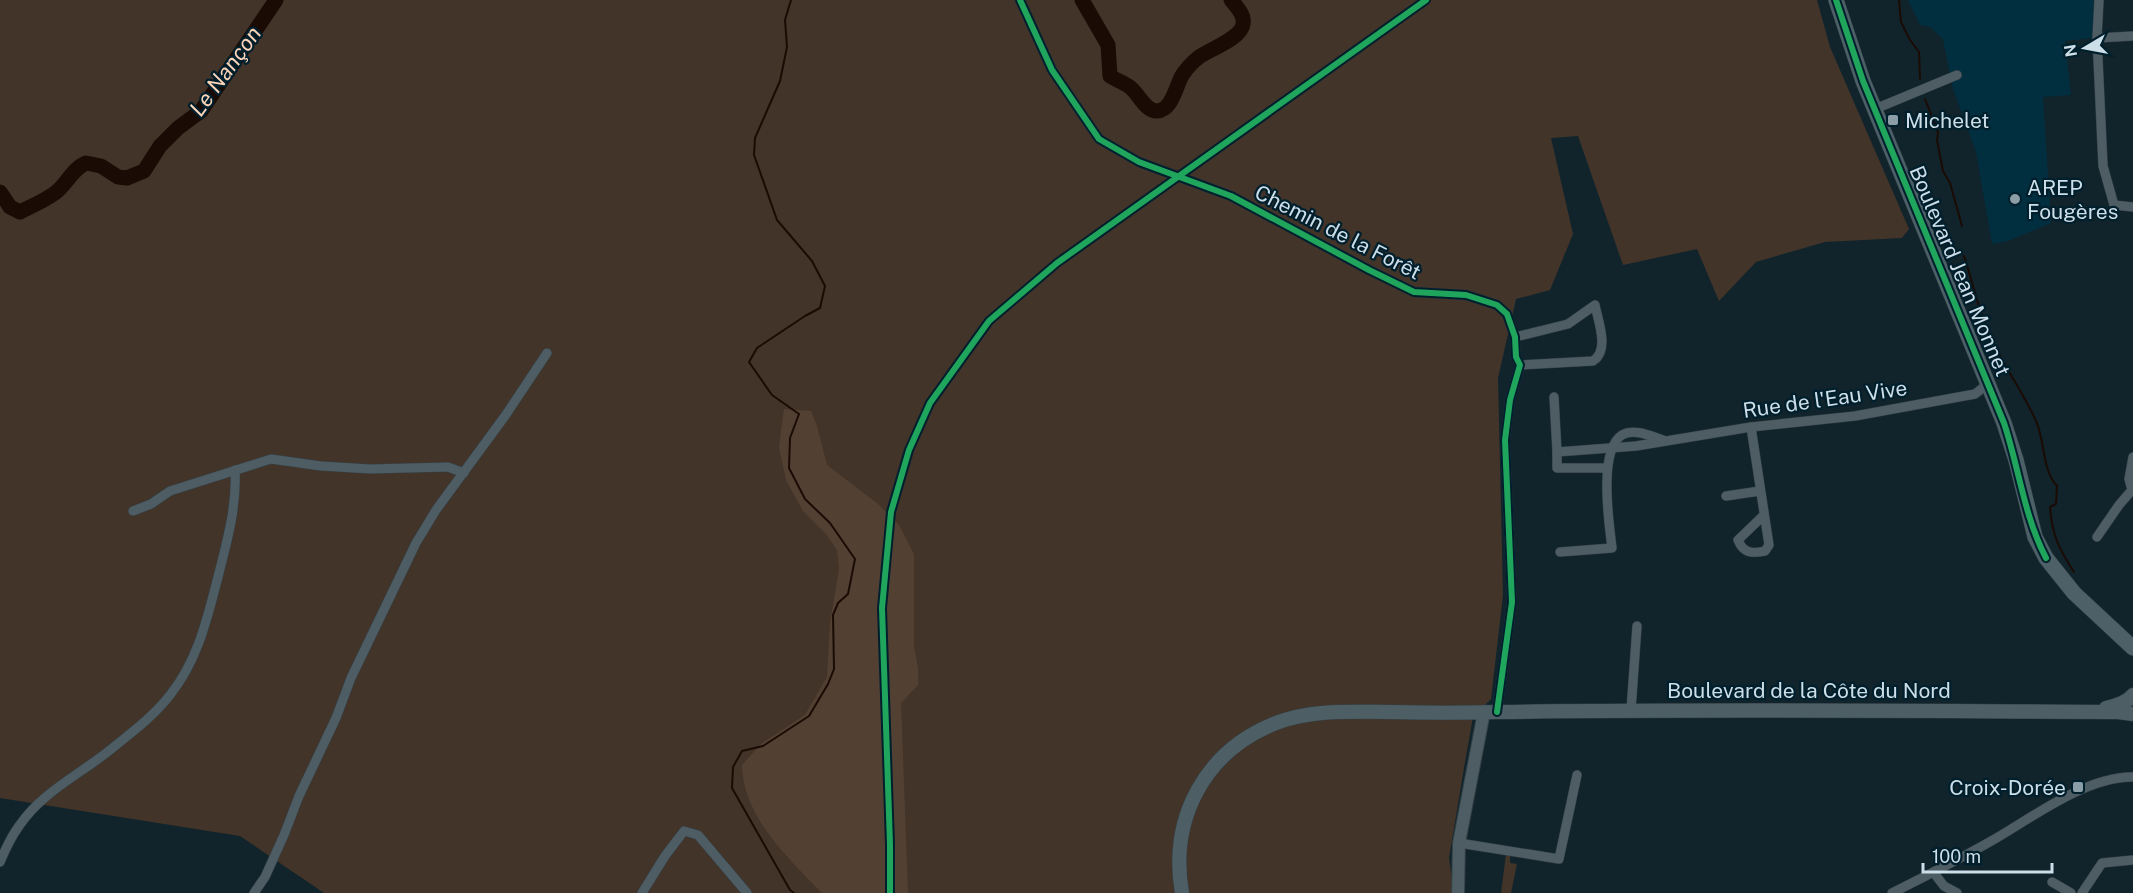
<svg xmlns="http://www.w3.org/2000/svg" width="2133" height="893" viewBox="0 0 2133 893" font-family="'Public Sans',sans-serif">
	<rect width="100%" height="100%" fill="#11242c"/>
	<path fill="#022f3f" d="M1908,0h186l-1,38 -28,3 6,54 -28,2 8,126 -43,18 -16,3 -16,-92 -23,-63 -10,-50 -13,-12 -10,-2z"/>
	<g fill="#433429">
		<path d="M0,0h1817l13,47 79,182 -7,9 -77,4 -69,20 -37,39 -22,-52 -74,16 -45,-129 -27,2 22,96 -23,56 -34,9 -18,79 5,217 -12,104 -18,18 -9,51 -15,90 5,35h-1130l-84,-57 -240,-38z"/>
		<path d="M1506,854l4,1v8l7,1 -6,29h-10z"/>
	</g>
	<path fill="#524133" d="M784,409l27,2 6,15 10,39 51,39 21,21 15,29v93l4,21v17l-17,18 7,190h-86c-34,-35 -79,-76 -80,-128l19,-21 44,-29 22,-38 3,-54 9,-53 -2,-20 -11,-16 -23,-23 -17,-31 -7,-33z"/>
	<g fill="none" stroke-linecap="round" stroke-linejoin="round">
		<g stroke="#1a0b04" stroke-width="2">
			<path d="M791,0l-6,20 2,27 -7,34 -25,57 -1,17 23,65 35,41 13,25 -5,22 -15,8 -48,32 -8,14 23,33 27,19 -9,24 -1,30 16,31 25,24 25,36 -7,35 -10,9 -5,12 1,54 -6,15 -19,32 -46,30 -21,5 -9,16 -1,21 58,102 4,3"/>
			<path d="M1899,0l2,22 9,18 9,12 1,27"/>
			<path d="M1925,99l13,33 -1,8 6,31 7,12 12,43"/>
			<path d="M1964,256c10,30 16,61 29,88 14,26 31,50 43,77 9,20 6,49 21,65l-1,18 -6,3c2,28 9,42 24,65"/>
		</g>
		<g stroke="#1a0b04" stroke-width="15">
			<path d="M1082,0l26,45 2,31c7,5 17,7 23,14 7,7 13,21 24,21 16,-1 19,-27 26,-37 4,-6 11,-13 16,-17 11,-8 42,-18 44,-33 2,-9 -7,-18 -12,-24"/>
			<path d="M0,192l10,15 10,5c12,-6 24,-11 35,-19 12,-9 17,-24 31,-30l15,3 17,11 9,1 17,-7 16,-25 18,-18 23,-17 75,-111"/>
		</g>
		<defs>
			<g id="minor">
				<path d="M1020,0l32,70 47,69 40,23 92,34 138,74 45,22 52,3 31,10 10,9 8,23 1,20 4,8 -10,35 -5,40 7,162 -15,110"/>
				<path d="M2099,0l-2,38 6,128 11,39 19,2"/>
				<path d="M2097,38l36,-2"/>
				<path d="M1875,109l82,-34"/>
				<path d="M1515,337l53,-13 27,-19c3,16 15,45 -2,56l-73,4"/>
				<path d="M1554,397l3,55 79,-6 115,-19 104,-11 120,-22 14,-11"/>
				<path d="M1751,427l18,118 -4,6c-13,3 -22,2 -27,-11l26,-25"/>
				<path d="M1557,452v16h50"/>
				<path d="M1726,496l34,-5"/>
				<path d="M133,511l18,-7 19,-13 101,-32 50,7 49,3 78,-2 16,6"/>
				<path d="M2097,537l22,-32 13,-15 -3,-11 4,-22"/>
				<path d="M1560,552l52,-4c-3,-25 -14,-98 10,-113 12,-7 29,1 41,5"/>
				<path d="M1631,710l6,-84"/>
				<path d="M1459,843l100,16 18,-84"/>
				<path d="M0,862c5,-12 11,-25 19,-36 23,-34 60,-51 91,-76 21,-17 44,-34 60,-55 28,-35 37,-76 48,-118 9,-36 19,-70 17,-107"/>
				<path d="M1934,873l10,13 13,7"/>
				<path d="M2052,882l19,11"/>
				<path d="M254,893l11,-16 19,-42 15,-39 37,-78 15,-40 65,-135 20,-33 69,-94 42,-63"/>
				<path d="M642,893l23,-37 19,-25 14,4 49,58"/>
				<path d="M1892,893c34,-17 68,-34 101,-53 40,-23 94,-64 140,-63"/>
				<path d="M2082,893l20,-30 31,-3"/>
			</g>
			<path id="tertiary" d="M1458,893l1,-50 25,-131"/>
			<g id="secondary">
				<path d="M2106,708c9,-2 21,-5 27,-13"/>
				<path d="M1182,893c-13,-75 23,-142 94,-170 37,-14 77,-11 115,-11 36,1 71,1 107,0 206,-3 413,-1 620,0l15,2"/>
			</g>
			<path id="primary" d="M1836,0l27,81 141,342 12,37 19,77 11,21 28,35 59,55"/>
		</defs>
		<use href="#minor" stroke="#334046" stroke-width="10"/>
		<use href="#tertiary" stroke="#334046" stroke-width="14"/>
		<use href="#secondary" stroke="#334046" stroke-width="15"/>
		<use href="#primary" stroke="#334046" stroke-width="16"/>
		<use href="#minor" stroke="#4e5c63" stroke-width="9"/>
		<use href="#tertiary" stroke="#4e5c63" stroke-width="12"/>
		<use href="#secondary" stroke="#4d5f65" stroke-width="14"/>
		<use href="#primary" stroke="#4d6068" stroke-width="15"/>
		<defs>
			<g id="cycleway">
				<path d="M1020,0l32,70 47,69 40,23 92,34 138,74 45,22 52,3 31,10 10,9 8,23 1,20 4,8 -10,35 -5,40 7,162 -15,110"/>
				<path d="M1836,0l27,81 141,342c15,45 20,93 42,135"/>
				<path d="M890,893v-49l-8,-236 9,-96 18,-62 21,-47 59,-82 68,-58 369,-263"/>
			</g>
		</defs>
		<use href="#cycleway" stroke="#001f2d" stroke-width="10"/>
		<use href="#cycleway" stroke="#20a55d" stroke-width="6"/>
	</g>
	<g fill="#8b9da6" stroke="#001f2d" stroke-width="2">
		<rect x="1887" y="114" width="12" height="12" rx="3"/>
		<circle cx="2015" cy="199" r="6"/>
		<rect x="2072" y="781" width="12" height="12" rx="3"/>
	</g>
	<g text-anchor="middle" dominant-baseline="central" stroke-width="4.5" stroke-linejoin="round" paint-order="stroke">
		<g font-size="21" fill="#ccdee7" stroke="#001f2d" text-anchor="start">
			<text x="1905" y="120">Michelet</text>
			<text x="2027" y="187">AREP<tspan x="2027" dy="24">Fougères</tspan></text>
			<text x="2066" y="787" text-anchor="end">Croix-Dorée</text>
		</g>
		<g font-size="21" fill="#ccdee7" stroke="#001f2d">
			<text transform="translate(1338 232) rotate(27)">Chemin de la Forêt</text>
			<text transform="translate(1960 271) rotate(67)">Boulevard Jean Monnet</text>
			<text transform="translate(1825 399) rotate(-8)">Rue de l'Eau Vive</text>
			<text x="1809" y="690">Boulevard de la Côte du Nord</text>
		</g>
		<g font-size="22" font-style="italic" fill="#fcd5b9" stroke="#001f2d">
			<text transform="translate(225 71) rotate(-54)">Le Nançon</text>
		</g>
	</g>
	<g transform="translate(2085 48) rotate(260)" stroke="#001f2d" stroke-width="4.5" paint-order="stroke">
	<path d="M0-4.5L10 22L0 15L-10 22Z" fill="#ccdee7"/>
	<text y="-9" font-size="16" font-weight="bold" text-anchor="middle" fill="#ccdee7">N</text>
	</g>
	<path d="M1923 863v9h129v-9" fill="none" stroke="#ccdee7" stroke-width="3"/>
	<text x="1932" y="863" font-size="18" fill="#ccdee7" stroke="#001f2d" stroke-width="4.5" paint-order="stroke">100 m</text>
</svg>
